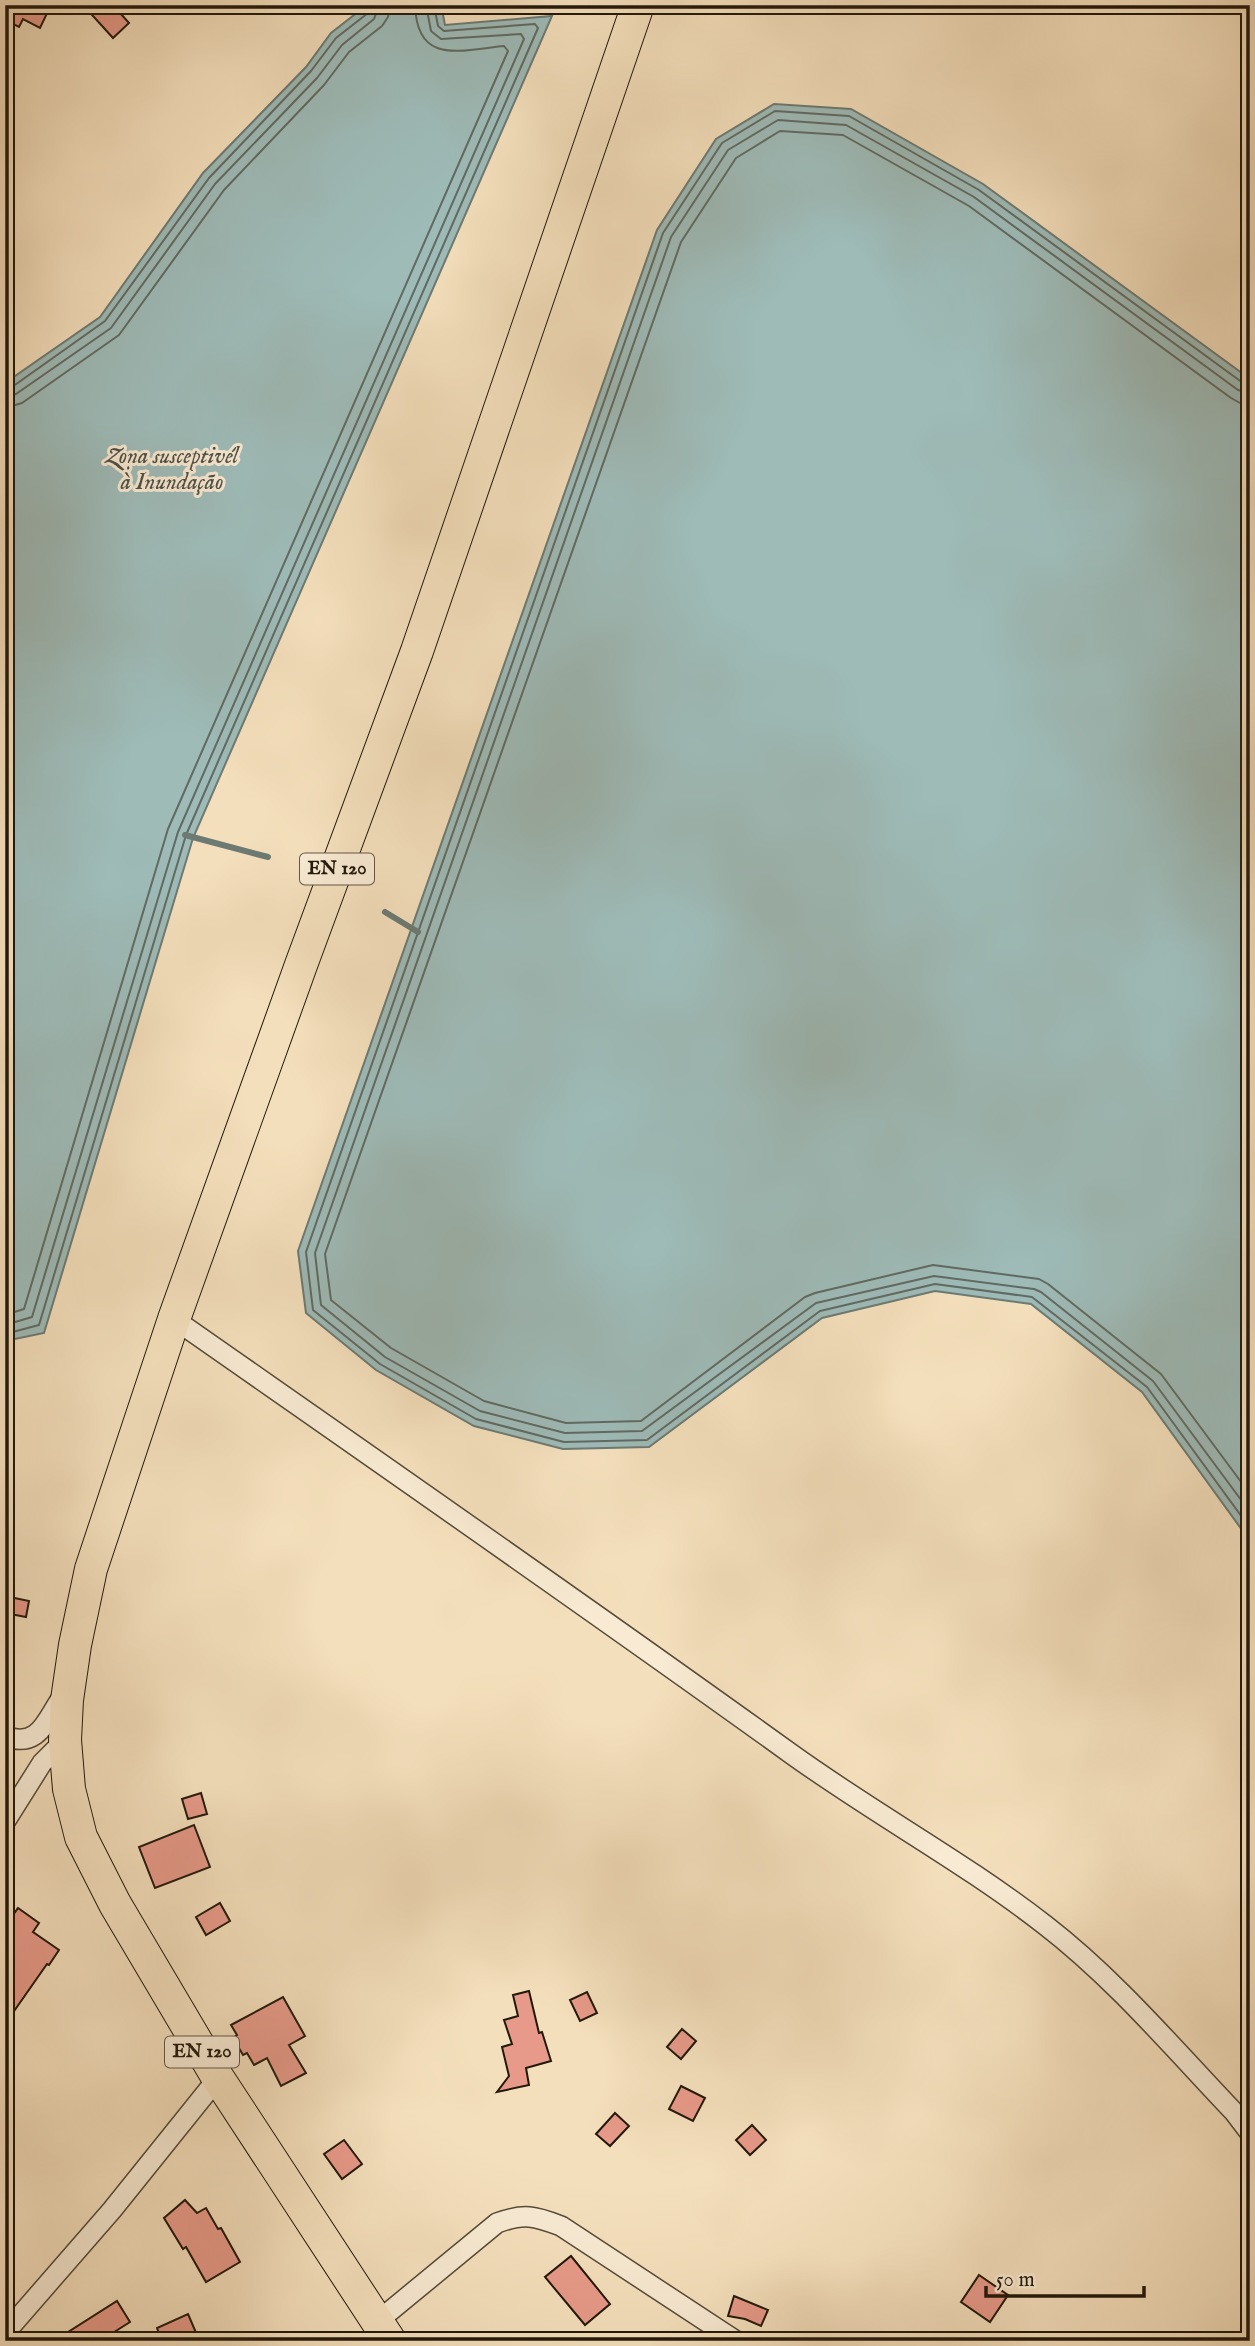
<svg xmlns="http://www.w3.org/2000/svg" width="1255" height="2346" viewBox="0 0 1255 2346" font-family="'IM FELL English',serif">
	<rect width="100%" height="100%" fill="#f4dfbc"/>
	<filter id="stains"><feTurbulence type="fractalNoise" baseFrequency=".00286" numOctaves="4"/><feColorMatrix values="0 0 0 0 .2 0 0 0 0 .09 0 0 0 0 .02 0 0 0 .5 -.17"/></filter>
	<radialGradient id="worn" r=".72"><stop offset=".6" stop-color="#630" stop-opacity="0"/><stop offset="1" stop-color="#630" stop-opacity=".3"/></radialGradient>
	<g fill="#9ebbb8" stroke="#6c7a73" stroke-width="2">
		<path d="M367,5h74l4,20 107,-9 -359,822 -149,495 -39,8v-958l95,-66 103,-144 103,-106 25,-34z"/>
		<path d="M774,104l77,5 132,75 267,195v1162l-108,-149 -111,-88 -96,-13 -113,27 -173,129 -86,2 -89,-23 -98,-56 -70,-57 -8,-62 359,-1021 59,-91z"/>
	</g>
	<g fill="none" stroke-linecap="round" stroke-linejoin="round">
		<g stroke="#606a62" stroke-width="2">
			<path d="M1250,384l-7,-1 -264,-193 -130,-74 -74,-5 -53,32 -59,90 -357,1019 7,58 67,54 96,55 88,23 83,-2 173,-129 115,-27 97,13 115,90 103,141"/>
			<path d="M5,388l7,-1 93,-66 104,-143 102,-107 25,-33 32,-25 2,-8"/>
			<path d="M1250,393l-12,-3 -264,-193 -128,-72 -68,-5 -50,30 -57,87 -356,1016 6,52 64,52 95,54 85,22 77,-2 174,-128 118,-27 100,13 7,3 112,89 97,131"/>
			<path d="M5,397l11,-3 95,-66 104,-144 102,-106 25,-33 32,-26 5,-14"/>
			<path d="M1250,404l-10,-1 -9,-5 -262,-192 -126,-71 -63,-4 -44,27 -55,84 -356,1012 6,46 60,48 93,53 82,22 75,-2 164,-124 10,-4 118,-28 106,14 9,5 113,90 89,120"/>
			<path d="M5,408l17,-5 97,-68 105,-145 100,-105 25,-33 33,-26 6,-9 2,-12"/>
			<path d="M5,1315l19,-6 144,-480 340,-778 -4,-5c-43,4 -87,20 -89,-41"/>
			<path d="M5,1325l27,-8 146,-485 346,-793 -3,-5 -80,5 -10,-8 -5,-26"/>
			<path d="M5,1334l34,-9 147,-490 352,-807 -3,-4 -91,7 -6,-5 -4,-21"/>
		</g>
		<g stroke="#6c7a73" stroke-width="6">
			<path d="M185,835l83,22"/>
			<path d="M385,912l33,20"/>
		</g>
	</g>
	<g fill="#e79a89" stroke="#22180b" stroke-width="2">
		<path d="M5,5h46l-11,23 -17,-9 -4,8 -14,-7z"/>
		<path d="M83,5h30l16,18 -16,15z"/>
		<path d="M5,1596l24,5 -3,16 -21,-4z"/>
		<path d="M201,1793l6,21 -19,5 -6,-20z"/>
		<path d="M194,1825l16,42 -55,21 -16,-41z"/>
		<path d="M220,1903l10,18 -24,14 -10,-18z"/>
		<path d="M18,1908l21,15 -6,9 26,18 -10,15 -2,-1 -42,60v-115l8,6z"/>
		<path d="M529,1991l10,42 3,-1 9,29 -25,7 3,17 -32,7 12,-16 -7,-29 10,-3 -8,-24 14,-4 -5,-21z"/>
		<path d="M587,1992l10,21 -17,8 -10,-21z"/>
		<path d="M283,1997l22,39 -16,9 17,28 -25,13 -14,-28 -13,7 -7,-12 -4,2 -10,-17 4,-3 -6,-10z"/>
		<path d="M682,2029l14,12 -15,18 -14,-12z"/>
		<path d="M681,2086l24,12 -12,23 -24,-12z"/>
		<path d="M615,2113l14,13 -19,20 -14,-12z"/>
		<path d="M752,2125l14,15 -16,15 -14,-15z"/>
		<path d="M344,2140l18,24 -20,15 -18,-25z"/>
		<path d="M185,2200l12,13 9,-5 12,21 3,-1 19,34 -34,20 -20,-35 -3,2 -19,-31z"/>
		<path d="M571,2256l39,48 -25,21 -40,-48z"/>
		<path d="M979,2275l29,20 -18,27 -29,-20z"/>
		<path d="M734,2296l34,14 -7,16 -16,-7 -17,-3z"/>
		<path d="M117,2301l13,21 -30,19h-46z"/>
		<path d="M188,2314l9,21 -3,1 1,5h-33l-5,-13z"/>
	</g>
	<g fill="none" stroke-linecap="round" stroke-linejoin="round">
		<defs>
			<g id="minor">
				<path d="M174,1319c206,144 412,287 616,434 83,60 174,109 255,172 70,54 128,123 189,187l16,21"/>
				<path d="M5,1736c35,14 42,-19 58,-40"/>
				<path d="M5,1822l37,-59 23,-23"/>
				<path d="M378,2321l119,-98c27,-10 38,-7 64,3l175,115"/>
				<path d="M5,2333l107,-123 106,-132"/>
			</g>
			<path id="primary" d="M390,2341l-172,-263 -103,-174 -34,-67 -12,-48 -4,-49 2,-40 8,-55 16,-76 83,-250 127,-354 116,-314 221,-646"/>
		</defs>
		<use href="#minor" stroke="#564a37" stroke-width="22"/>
		<use href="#primary" stroke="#22180b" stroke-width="34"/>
		<use href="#minor" stroke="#f8ead3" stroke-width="19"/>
		<use href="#primary" stroke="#f4dfbc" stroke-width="32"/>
	</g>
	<g text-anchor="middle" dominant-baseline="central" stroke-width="6" stroke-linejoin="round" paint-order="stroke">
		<g fill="#f8ead3" stroke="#625747" stroke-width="2">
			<rect x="300" y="853.5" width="74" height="31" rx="5"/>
			<rect x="165" y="2036.5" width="74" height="31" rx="5"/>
		</g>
		<g font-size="19" font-weight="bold" fill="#22180b">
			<text x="337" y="869">EN 120</text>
			<text x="202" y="2052">EN 120</text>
		</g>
		<g font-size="23" font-style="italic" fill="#4d5148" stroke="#f8ead3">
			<text x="172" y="456">Zona susceptivél<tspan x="172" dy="26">à Inundação</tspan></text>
		</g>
	</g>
	<rect width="1255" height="2346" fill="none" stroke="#f4dfbc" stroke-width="28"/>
	<rect x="7" y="7" width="1241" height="2332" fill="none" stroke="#22180b" stroke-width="3.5"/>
	<rect x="14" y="14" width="1227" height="2318" fill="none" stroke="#22180b" stroke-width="2"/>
	<path d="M986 2286v10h158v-10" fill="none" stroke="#22180b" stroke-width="3.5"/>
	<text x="996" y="2286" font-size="21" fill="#22180b" stroke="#f8ead3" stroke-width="5" paint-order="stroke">50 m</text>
	<rect width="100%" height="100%" filter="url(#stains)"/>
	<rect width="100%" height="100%" fill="url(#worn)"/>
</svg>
